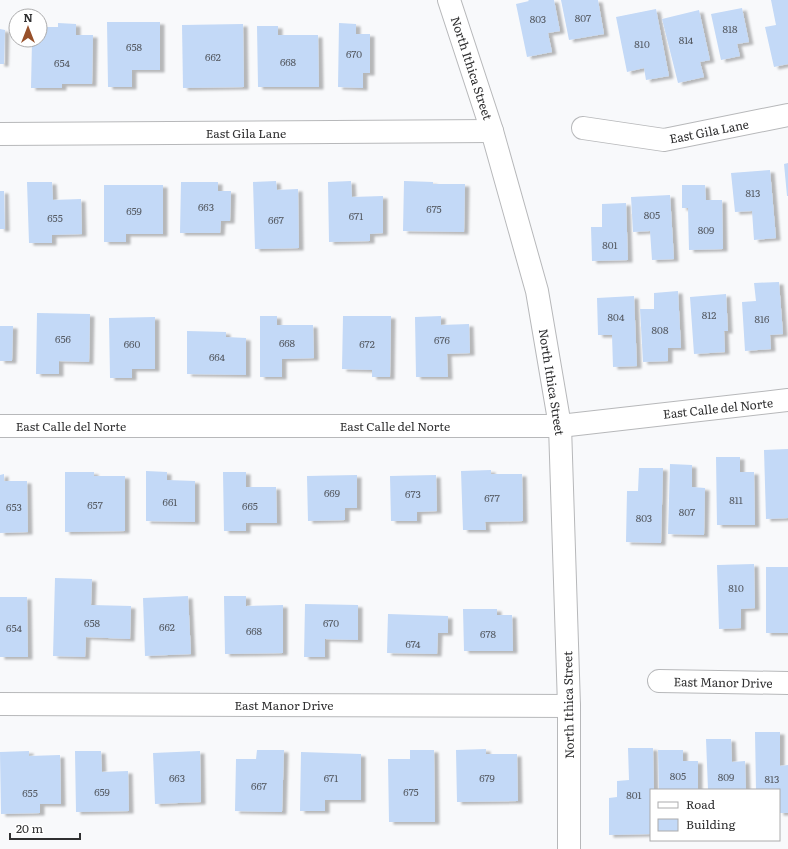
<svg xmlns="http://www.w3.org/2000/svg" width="788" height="849" viewBox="0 0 788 849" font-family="Literata,serif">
	<defs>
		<filter id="shadow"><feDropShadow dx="4.5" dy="2.5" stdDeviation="1" flood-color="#0004"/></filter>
	</defs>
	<rect width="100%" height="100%" fill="#f8f9fb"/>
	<g fill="#c3d9f7" filter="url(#shadow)">
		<path d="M528,0h26l6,31 -12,2 4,19 -25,5 -11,-53 13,-3z"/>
		<path d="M561,0h37l6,34 -35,6z"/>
		<path d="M771,0h17v64l-14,3 -9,-40 11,-2z"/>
		<path d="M742,8l7,34 -12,2 3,12 -19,4 -10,-46z"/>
		<path d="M656,9l13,67 -23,4 -2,-12 -17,4 -11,-55z"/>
		<path d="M699,10l11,50 -10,2 4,15 -26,6 -16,-64z"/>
		<path d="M107,22h53v48h-28v17h-24z"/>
		<path d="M58,23l18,1v11h17l-1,49h-30v4h-31l1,-48h8v-13h18z"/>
		<path d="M339,23l17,1v10h14v39h-7v15l-25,-1z"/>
		<path d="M243,24l1,63 -61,1 -1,-63z"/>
		<path d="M257,26h21v9h40l1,52h-61z"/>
		<path d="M0,29l5,1 -1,34h-4z"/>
		<path d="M788,163v33h-1l-3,-32z"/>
		<path d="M770,170l6,68 -22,2 -2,-29 -17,1 -4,-39z"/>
		<path d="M276,181l1,9 21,-1 1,59 -44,1 -2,-67z"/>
		<path d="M351,181l1,16 31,-1v37l-13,1v7l-41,1 -1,-60z"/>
		<path d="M404,181l29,1v2h32l-1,48 -61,-1z"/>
		<path d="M27,182h25l1,18 28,-1 1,35 -30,1v8h-23z"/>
		<path d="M181,182h37v9h13l-1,30h-9l-1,12h-40z"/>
		<path d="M104,185h59v49h-37v8h-22z"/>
		<path d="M682,185h23l1,15h16l1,49 -34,1 -1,-42h-6z"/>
		<path d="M0,191h4l1,38h-5z"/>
		<path d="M670,195l4,64 -22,1 -2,-29 -17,1 -2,-35z"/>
		<path d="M626,203l2,57 -36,1 -1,-34h11v-23z"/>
		<path d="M779,282l4,52 -13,1 1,14 -26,2 -3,-49 14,-1 -2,-18z"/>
		<path d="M678,291l3,57h-13v13l-25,1 -3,-53h14v-16z"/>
		<path d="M726,294l2,37h-4l1,21 -31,2 -4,-57z"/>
		<path d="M634,296l3,70 -24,1 -1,-32h-14l-1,-37z"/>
		<path d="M37,313l53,1 -1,48 -30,-1v13h-23z"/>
		<path d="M260,316h17v9h36l1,33 -32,1v18h-22z"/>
		<path d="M343,316h48l-1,61h-18v-7l-30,-1z"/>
		<path d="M441,316v9l28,-1 1,29 -23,1 1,23h-32l-1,-60z"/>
		<path d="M155,317v52h-23v9h-22l-1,-60z"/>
		<path d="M0,326h13l-1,35h-12z"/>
		<path d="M187,331l39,1v5l20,1v37l-59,-1z"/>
		<path d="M788,449v69l-22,1 -2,-69z"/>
		<path d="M716,457h24v15h14l1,53h-38z"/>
		<path d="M670,464l22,1v22l13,1 -1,47 -36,-1z"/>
		<path d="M639,468h24l-2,75 -35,-1 1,-51h11z"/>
		<path d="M491,470v4h31l1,47 -38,1 1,8h-23l-2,-59z"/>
		<path d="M146,471l21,1v8l28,1v41l-49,-1z"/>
		<path d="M65,472h29v4h31v55l-60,1z"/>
		<path d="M223,472h23v15h30l1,36h-31v8h-22z"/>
		<path d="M4,474v7h23l1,51 -28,1v-58z"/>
		<path d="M357,475v33h-12v12l-37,1 -1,-45z"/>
		<path d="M436,475l1,36 -20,1v9h-26l-1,-45z"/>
		<path d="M754,564l1,44 -14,1v19l-22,1 -2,-64z"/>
		<rect x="766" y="567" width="22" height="66"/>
		<path d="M55,578l37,1 -1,26 40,1 -1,33 -44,-2 -1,20 -32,-1z"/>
		<path d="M188,596l3,58 -46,2 -2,-58z"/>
		<path d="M224,596h22v10l37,-1v48l-58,1z"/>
		<path d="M0,597h27l1,60h-28z"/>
		<path d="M305,604l53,1v35l-33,-1v18h-21z"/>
		<path d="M463,609h34v6h15l1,36h-49z"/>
		<path d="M388,614l60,2v17h-10l-1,21 -50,-1z"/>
		<path d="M755,732h25v34l8,-1v48h-9v-23h-23z"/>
		<path d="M706,739h25l1,23 13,-1 1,29h-38z"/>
		<path d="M628,748h25l1,42h-3v44l-42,1v-37l8,-1v-16l12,-1z"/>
		<path d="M486,749v5h31l1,47 -61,1 -1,-52z"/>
		<path d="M257,750h27l-2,62 -47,-1 1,-52h20z"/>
		<path d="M410,750h24l1,72h-46l-1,-63h22z"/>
		<path d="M658,750h25v11h15v29h-39z"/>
		<path d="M29,751v5l31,-1 1,49h-21v9l-39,1 -1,-62z"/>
		<path d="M75,751h26l1,21 26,-1 1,40 -53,1z"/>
		<path d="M200,751l1,51 -46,2 -2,-51z"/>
		<path d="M301,752l60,2v46h-36v11h-25z"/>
	</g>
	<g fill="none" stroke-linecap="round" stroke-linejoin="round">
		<defs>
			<g id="street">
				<path d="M449,0l43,131 45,160 23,135 9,280v143"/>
				<path d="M583,128l81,12 124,-25"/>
				<path d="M0,134l492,-3"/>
				<path d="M0,426h560l228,-26"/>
				<path d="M659,681l129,2"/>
				<path d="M0,704l569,2"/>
			</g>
		</defs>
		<use href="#street" stroke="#b7b8ba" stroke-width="24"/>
		<use href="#street" stroke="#fff" stroke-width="22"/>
	</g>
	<g text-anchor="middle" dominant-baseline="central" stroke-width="3" stroke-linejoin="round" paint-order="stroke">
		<g font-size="10" fill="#555a62">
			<text x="583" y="17">807</text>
			<text x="538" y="18">803</text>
			<text x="730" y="28">818</text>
			<text x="686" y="39">814</text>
			<text x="642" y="43">810</text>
			<text x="134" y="46">658</text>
			<text x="354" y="53">670</text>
			<text x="213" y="56">662</text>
			<text x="288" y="61">668</text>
			<text x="62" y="62">654</text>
			<text x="753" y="192">813</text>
			<text x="206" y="206">663</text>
			<text x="434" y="208">675</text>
			<text x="134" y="210">659</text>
			<text x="652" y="214">805</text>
			<text x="356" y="215">671</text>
			<text x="55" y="217">655</text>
			<text x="276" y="219">667</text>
			<text x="706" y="229">809</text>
			<text x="610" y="244">801</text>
			<text x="709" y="314">812</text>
			<text x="616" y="316">804</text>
			<text x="762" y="318">816</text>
			<text x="660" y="329">808</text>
			<text x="63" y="338">656</text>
			<text x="442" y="339">676</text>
			<text x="287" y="342">668</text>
			<text x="132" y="343">660</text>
			<text x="367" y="343">672</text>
			<text x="217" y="356">664</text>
			<text x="332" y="492">669</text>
			<text x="413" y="493">673</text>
			<text x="492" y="497">677</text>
			<text x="736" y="499">811</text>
			<text x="170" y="501">661</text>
			<text x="95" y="504">657</text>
			<text x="250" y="505">665</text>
			<text x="14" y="506">653</text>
			<text x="687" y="511">807</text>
			<text x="644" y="517">803</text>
			<text x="736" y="587">810</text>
			<text x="92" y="622">658</text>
			<text x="331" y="622">670</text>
			<text x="167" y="626">662</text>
			<text x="14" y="627">654</text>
			<text x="254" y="630">668</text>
			<text x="488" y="633">678</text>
			<text x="413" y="643">674</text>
			<text x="678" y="775">805</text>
			<text x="726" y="776">809</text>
			<text x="177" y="777">663</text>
			<text x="331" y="777">671</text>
			<text x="487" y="777">679</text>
			<text x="772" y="778">813</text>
			<text x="259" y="785">667</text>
			<text x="102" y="791">659</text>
			<text x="411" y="791">675</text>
			<text x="30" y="792">655</text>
			<text x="634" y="794">801</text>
		</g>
		<g font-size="12" fill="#303031" stroke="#fff">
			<text transform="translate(472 68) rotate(72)">North Ithica Street</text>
			<text transform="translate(709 131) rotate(-11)">East Gila Lane</text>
			<text x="246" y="133">East Gila Lane</text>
			<text transform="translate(552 382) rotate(81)">North Ithica Street</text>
			<text transform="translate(718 408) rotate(-6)">East Calle del Norte</text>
			<text x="71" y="426">East Calle del Norte</text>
			<text x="395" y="426">East Calle del Norte</text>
			<text transform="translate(723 682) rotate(1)">East Manor Drive</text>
			<text x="284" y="705">East Manor Drive</text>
			<text transform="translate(568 705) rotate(-91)">North Ithica Street</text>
		</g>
	</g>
	<rect x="650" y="789" width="130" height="52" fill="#ffffff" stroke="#acacad"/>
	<rect x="658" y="802" width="20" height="6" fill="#ffffff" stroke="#acacad"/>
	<text x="686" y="809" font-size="12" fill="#303031">Road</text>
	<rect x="658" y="819" width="20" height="12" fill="#c3d9f7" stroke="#acacad"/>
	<text x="686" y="829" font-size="12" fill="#303031">Building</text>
	<g transform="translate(28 28)"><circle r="19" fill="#ffffff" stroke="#acacad"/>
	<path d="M0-3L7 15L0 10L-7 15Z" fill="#97502a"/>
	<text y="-6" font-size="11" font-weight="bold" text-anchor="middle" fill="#303031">N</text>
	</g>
	<path d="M10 833v6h70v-6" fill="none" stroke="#303031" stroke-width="2"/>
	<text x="16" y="833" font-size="12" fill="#303031" stroke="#ffffff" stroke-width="3" paint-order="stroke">20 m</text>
</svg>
